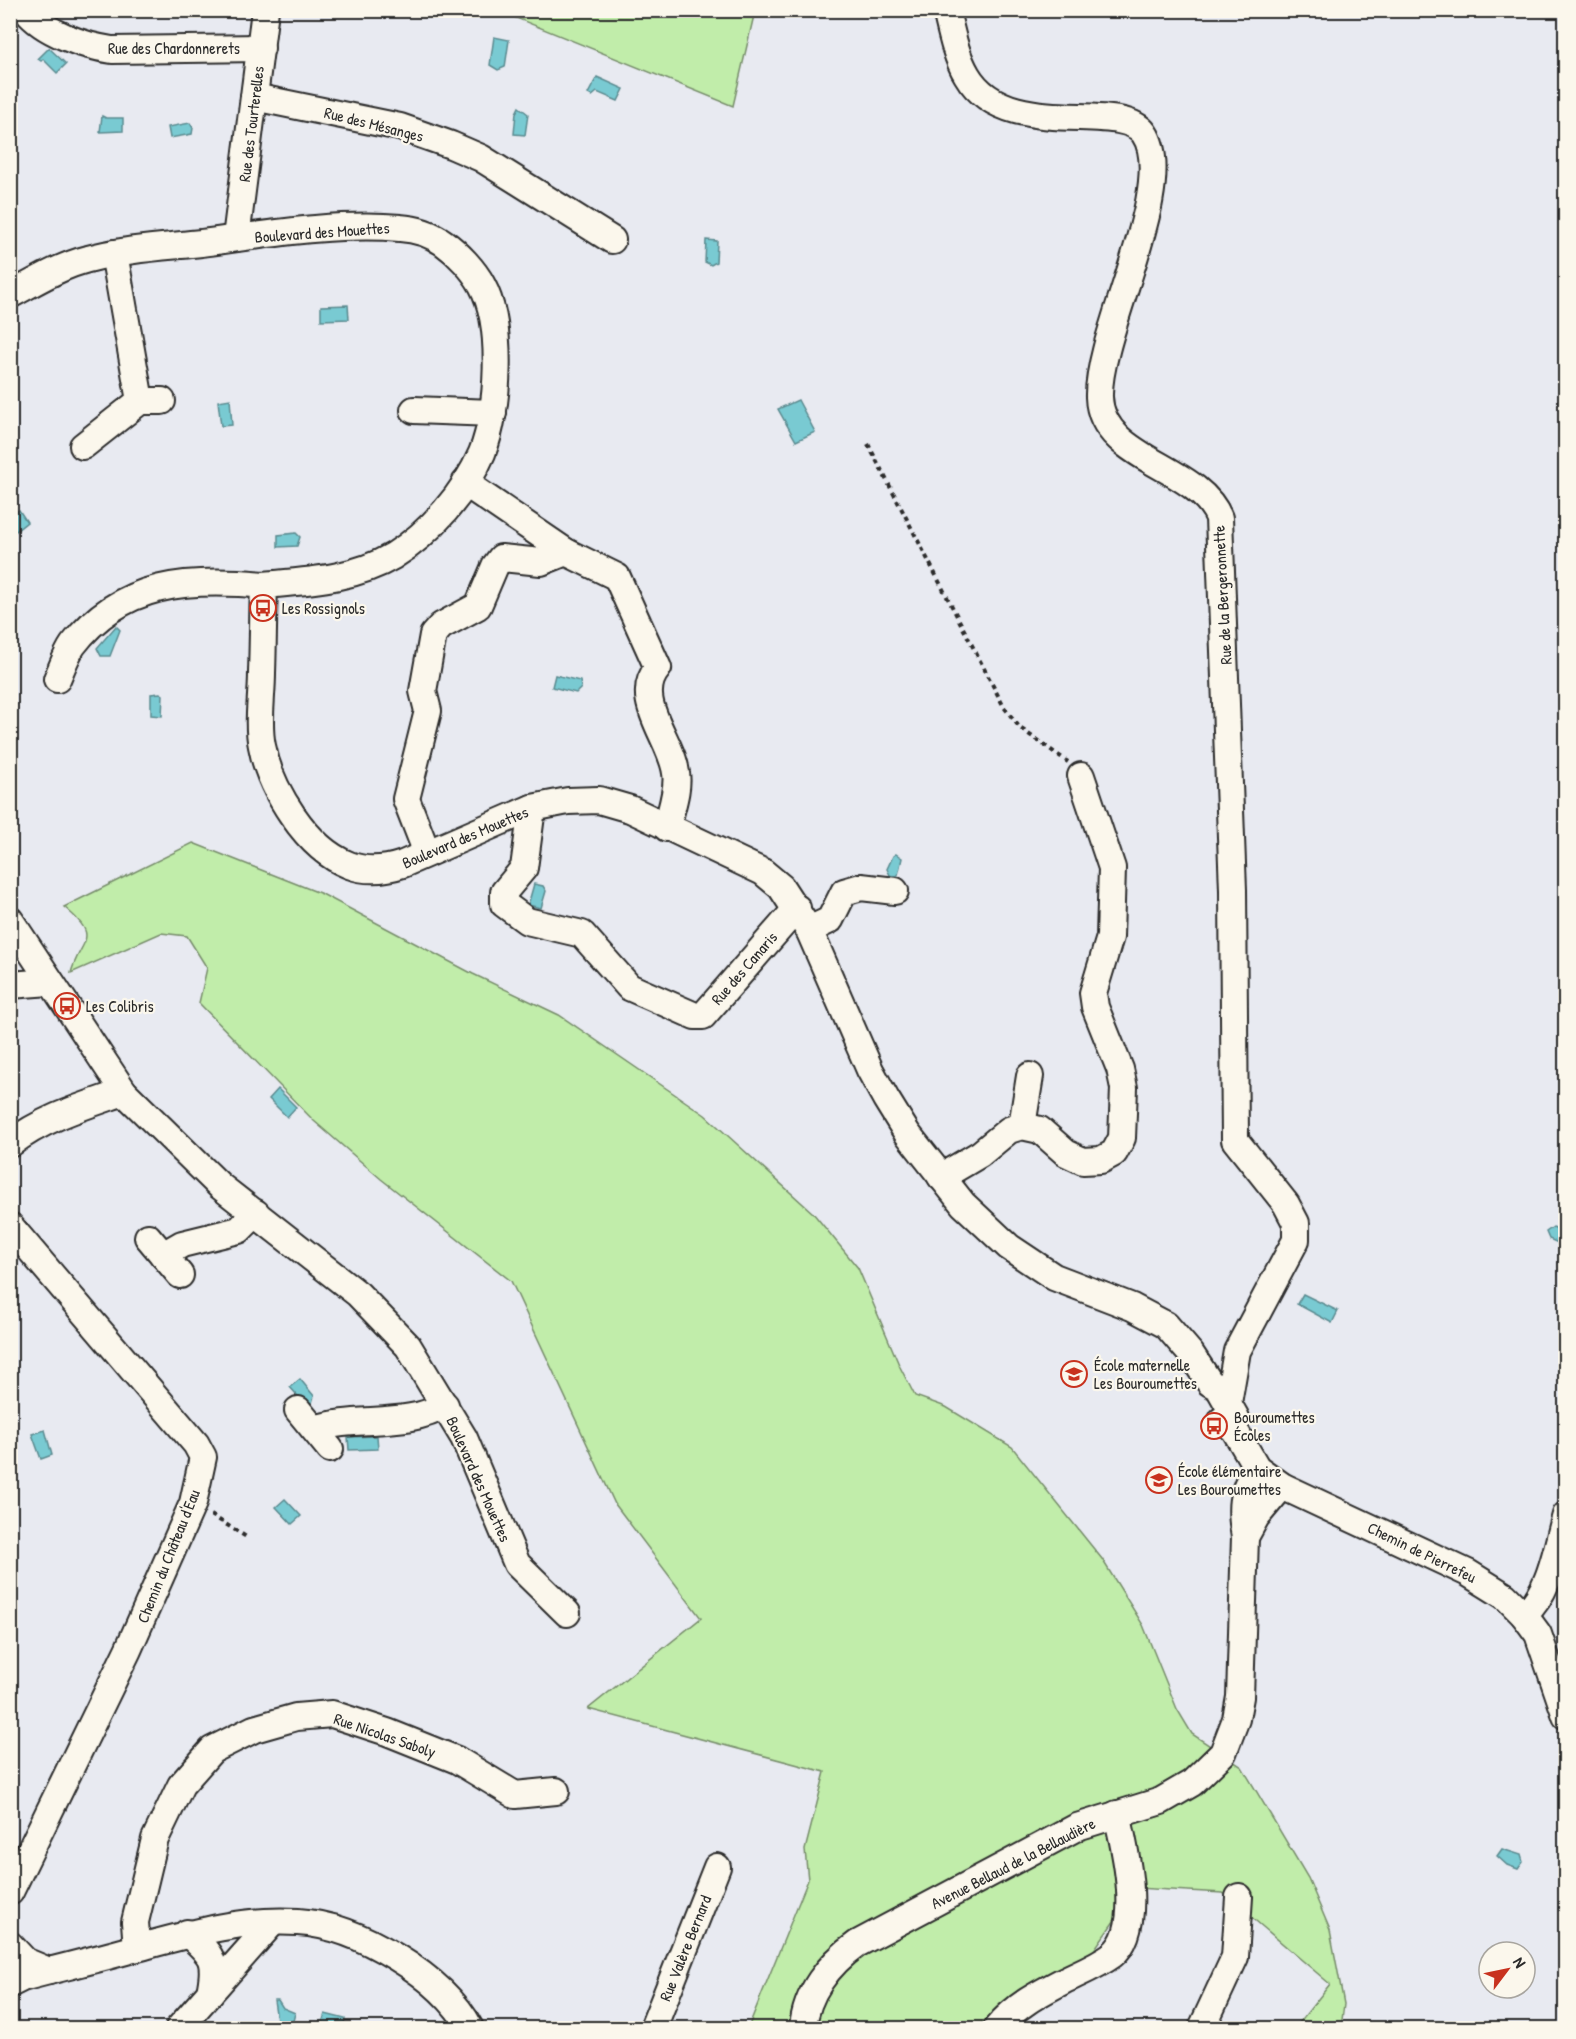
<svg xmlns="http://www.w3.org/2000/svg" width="1576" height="2039" viewBox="0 0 1576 2039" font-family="'Patrick Hand',sans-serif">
	<rect width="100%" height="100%" fill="#e8eaf1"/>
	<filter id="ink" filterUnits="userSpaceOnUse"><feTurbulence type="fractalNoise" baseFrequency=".0167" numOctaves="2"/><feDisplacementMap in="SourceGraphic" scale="12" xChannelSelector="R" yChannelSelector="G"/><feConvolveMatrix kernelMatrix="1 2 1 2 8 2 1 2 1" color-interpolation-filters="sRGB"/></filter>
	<g filter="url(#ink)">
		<g fill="#c1edaa" stroke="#768c6a" stroke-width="1.5">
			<path d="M499,11h256l-22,95z"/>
			<path d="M193,843l129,51 151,80 86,41 146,100 108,98 45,55 42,99 15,29 31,11 66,40 90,112 41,66 34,84 15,25 50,33 66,111 22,52 14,74 -3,24h-46l35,-44 -107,-91 -104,-6v27l-32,46 -107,68h-232l60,-148 -3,-30 20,-78 -237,-63 113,-91 -86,-114 -104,-223 -130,-102 -67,-58 -115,-118 8,-35 -20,-32 -26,-3 -90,40c9,-34 32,-34 -7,-66z"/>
		</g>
		<g fill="#79cad2" stroke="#5a8a8f" stroke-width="1.5">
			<path d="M494,37l15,3 -4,27 -7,3 -8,-5z"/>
			<path d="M49,48l17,16 -9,9 -14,-14 -2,2 -3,-2z"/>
			<path d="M597,77l27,12 -6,12 -21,-9 -5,4 -4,-2z"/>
			<path d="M519,107l9,7 -3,21 -11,-1 2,-21z"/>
			<path d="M102,116l4,2h17v13l-23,1z"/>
			<path d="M190,123l3,5 -1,6 -22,4 -2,-11z"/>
			<path d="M706,240l11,1 -1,21 -5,3 -6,-3z"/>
			<path d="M348,305l1,14 -28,1v-14z"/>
			<path d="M230,399l2,26 -11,1 -3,-25z"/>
			<path d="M798,400l17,32 -19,9 -18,-32z"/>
			<path d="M19,510l8,12 -16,13v-19z"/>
			<path d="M296,533l4,4 -3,9 -19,1v-12z"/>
			<path d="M116,626l4,4 -10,26h-9l-4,-8z"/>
			<path d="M555,675l25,6 1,7 -5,5 -24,-6z"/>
			<path d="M160,693l3,2 -1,21 -11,-1v-21z"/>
			<path d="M896,854l6,4 -4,17 -7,2 -4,-8 6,-13z"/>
			<path d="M534,884l9,2 3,5 -5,17 -13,-3z"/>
			<path d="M278,1089l18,18 -9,10 -18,-18z"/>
			<path d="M1553,1227l12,5v14l-16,-7 -3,-7z"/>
			<path d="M1303,1294l35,17 -6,12 -35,-19z"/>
			<path d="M300,1379l14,17 -2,7 -7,1 -15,-17z"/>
			<path d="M45,1430l7,25 -11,4 -9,-25z"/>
			<path d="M377,1436l1,13 -29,1 -1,-13z"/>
			<path d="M285,1499l16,17 -9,8 -16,-17z"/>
			<path d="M1502,1849l19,6 2,7 -5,7 -11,-4 -10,-9z"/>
			<path d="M274,2000h4l5,8 12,5 -3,13 -4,1 -11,-7z"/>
			<path d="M325,2014l20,5 -2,9 -22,-2z"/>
		</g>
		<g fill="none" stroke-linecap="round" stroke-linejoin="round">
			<defs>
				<g id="minor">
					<path d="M26,10c18,23 59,36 86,40l149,-2"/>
					<path d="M946,10c5,21 10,47 21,65 39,67 153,24 177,58 35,51 -47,199 -45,264 2,63 99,68 120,121l14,372 2,250 51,64 10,19v17l-59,111 -9,52"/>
					<path d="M254,97l146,30 51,18 30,13 131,82"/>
					<path d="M236,238l29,-228"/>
					<path d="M10,295c25,-13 50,-29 78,-36 36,-10 76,-12 113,-16 61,-8 138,-21 199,-15 17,1 30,5 44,15 14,10 30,27 38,42 22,40 17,126 0,168 -17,40 -52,80 -89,103 -39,23 -85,25 -129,29 -1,29 -1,59 -2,88 0,24 -5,50 0,73 8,43 45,103 87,119 18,7 36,5 54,-1l129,-56 36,-7 31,-1 31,9 133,63 18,15 28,43 61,140 16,29 21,34 56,71 46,43 45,30 78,30 34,18 25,29 19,29 9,5 17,30 -2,11"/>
					<path d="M140,401h22"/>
					<path d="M414,410l79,3"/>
					<path d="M83,446l57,-45 -26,-148"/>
					<path d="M465,483l101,69 51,25 41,91c-27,31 14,71 18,105 3,16 -6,39 -9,55"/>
					<path d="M57,679c5,-11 9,-24 16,-34 49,-64 117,-67 191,-60"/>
					<path d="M532,808l-8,60 -20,24v12l23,17 55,13 47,53 66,29h8l94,-108"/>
					<path d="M427,853l-21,-54 22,-88 -5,-20 10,-56 8,-9 37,-20 17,-40 6,-8 40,4 25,-10"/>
					<path d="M10,920l114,172 96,94 138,108 50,52 56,92 53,126 50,49"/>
					<path d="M809,930l21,-10 14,-28 17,-5 34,4"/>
					<path d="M10,985l40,-3"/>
					<path d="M1022,1126l8,-50"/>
					<path d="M10,1144c33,-26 74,-38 114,-52"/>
					<path d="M941,1177l39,-23 29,-24 13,-4 18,4 26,23 17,8 18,-1 13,-7 8,-15 2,-50 -4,-19 -25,-62 -2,-14 17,-56 2,-69 -31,-92"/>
					<path d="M10,1226l186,218 7,13 -10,46 -65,147 -118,242"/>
					<path d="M148,1237l32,38"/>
					<path d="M163,1255l19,-11 57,-14 17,-17"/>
					<path d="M298,1410l32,39"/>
					<path d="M1222,1420l12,9 23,39 25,18 186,87 37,23 19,19 14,19 28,82"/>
					<path d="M314,1429c42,-14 93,-1 131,-24"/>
					<path d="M1257,1468c-17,24 -17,41 -12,69l11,-20 26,-31"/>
					<path d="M1524,1615c27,-24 32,-66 42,-100"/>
					<path d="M187,1933c25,22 30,26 23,60"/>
					<path d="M10,1945l15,16 24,10"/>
					<path d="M137,1948l-2,-26 20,-83 26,-54 31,-35 42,-21 42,-12 36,-3 55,18 70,28 58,35 41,-4"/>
					<path d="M10,1984l12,-6c38,-10 76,-19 115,-30 52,-14 106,-30 161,-26 34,2 69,17 98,35 28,17 58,41 74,71"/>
					<path d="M179,2028l93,-105"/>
					<path d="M653,2028l64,-161"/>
					<path d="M803,2028c3,-35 26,-64 54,-84l220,-117 84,-26 31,-18 31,-30 13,-34 4,-22 5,-160"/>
					<path d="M997,2028c18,-22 41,-34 66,-47 16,-8 34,-15 49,-26 33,-26 13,-106 5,-141"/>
					<path d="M1202,2028l33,-71 4,-60"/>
				</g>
			</defs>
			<use href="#minor" stroke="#2b2b2b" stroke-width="30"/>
			<g stroke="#2b2b2b" stroke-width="4" stroke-dasharray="4.5 4.5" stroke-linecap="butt">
				<path d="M868,444l136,263 16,21 48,34"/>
				<path d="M211,1515l37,23"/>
			</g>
			<use href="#minor" stroke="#fbf7ec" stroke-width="26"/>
		</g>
	</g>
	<defs>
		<symbol id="bus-ring" viewBox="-11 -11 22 22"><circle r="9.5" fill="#fbf7ec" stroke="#c8321e" stroke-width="1.5"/><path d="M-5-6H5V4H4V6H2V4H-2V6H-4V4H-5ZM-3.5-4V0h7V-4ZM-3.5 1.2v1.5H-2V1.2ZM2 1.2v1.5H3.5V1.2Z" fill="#c8321e"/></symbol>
		<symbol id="school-ring" viewBox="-11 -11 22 22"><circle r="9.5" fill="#fbf7ec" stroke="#c8321e" stroke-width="1.5"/><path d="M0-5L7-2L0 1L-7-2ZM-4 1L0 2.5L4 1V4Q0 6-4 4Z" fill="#c8321e"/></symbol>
	</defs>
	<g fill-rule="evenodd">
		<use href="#bus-ring" x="248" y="593" width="30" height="30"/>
		<use href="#bus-ring" x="52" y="991" width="30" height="30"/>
		<use href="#school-ring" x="1059" y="1359" width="30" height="30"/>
		<use href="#bus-ring" x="1199" y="1411" width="30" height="30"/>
		<use href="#school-ring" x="1144" y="1465" width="30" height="30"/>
	</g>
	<g text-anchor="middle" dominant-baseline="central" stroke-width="4.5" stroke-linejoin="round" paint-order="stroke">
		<g font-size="16" fill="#2b2b2b" stroke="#fbf7ec">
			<text x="174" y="48">Rue des Chardonnerets</text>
			<text transform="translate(251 124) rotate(-83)">Rue des Tourterelles</text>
			<text transform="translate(374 124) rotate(14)">Rue des Mésanges</text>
			<text transform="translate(322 232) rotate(-4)">Boulevard des Mouettes</text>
			<text transform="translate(1222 595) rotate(-93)">Rue de la Bergeronnette</text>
			<text transform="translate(465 837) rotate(-23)">Boulevard des Mouettes</text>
			<text transform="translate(744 968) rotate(-49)">Rue des Canaris</text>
			<text transform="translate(479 1479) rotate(66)">Boulevard des Mouettes</text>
			<text transform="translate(1422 1552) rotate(26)">Chemin de Pierrefeu</text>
			<text transform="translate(168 1556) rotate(-68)">Chemin du Château d'Eau</text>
			<text transform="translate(385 1735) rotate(19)">Rue Nicolas Saboly</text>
			<text transform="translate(1013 1863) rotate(-27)">Avenue Bellaud de la Bellaudière</text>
			<text transform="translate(685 1948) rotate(-68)">Rue Valère Bernard</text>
		</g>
		<g font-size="16" fill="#2b2b2b" stroke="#fbf7ec" text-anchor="start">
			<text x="282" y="608">Les Rossignols</text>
			<text x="86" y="1006">Les Colibris</text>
			<text x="1094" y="1365">École maternelle<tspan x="1094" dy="18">Les Bouroumettes</tspan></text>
			<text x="1234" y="1417">Bouroumettes<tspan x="1234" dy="18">Écoles</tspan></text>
			<text x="1178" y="1471">École élémentaire<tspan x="1178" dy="18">Les Bouroumettes</tspan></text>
		</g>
	</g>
	<rect width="1576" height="2039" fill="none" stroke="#fbf7ec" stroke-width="36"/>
	<rect x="18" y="18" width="1540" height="2003" fill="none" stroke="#2b2b2b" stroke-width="2" filter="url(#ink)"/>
	<g transform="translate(1507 1970) rotate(58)"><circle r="28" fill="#fbf7ec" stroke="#a8a59f" stroke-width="1.5"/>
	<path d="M0-4.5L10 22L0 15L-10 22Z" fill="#c8321e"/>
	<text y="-9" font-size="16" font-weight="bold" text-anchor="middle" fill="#2b2b2b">N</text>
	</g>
</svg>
